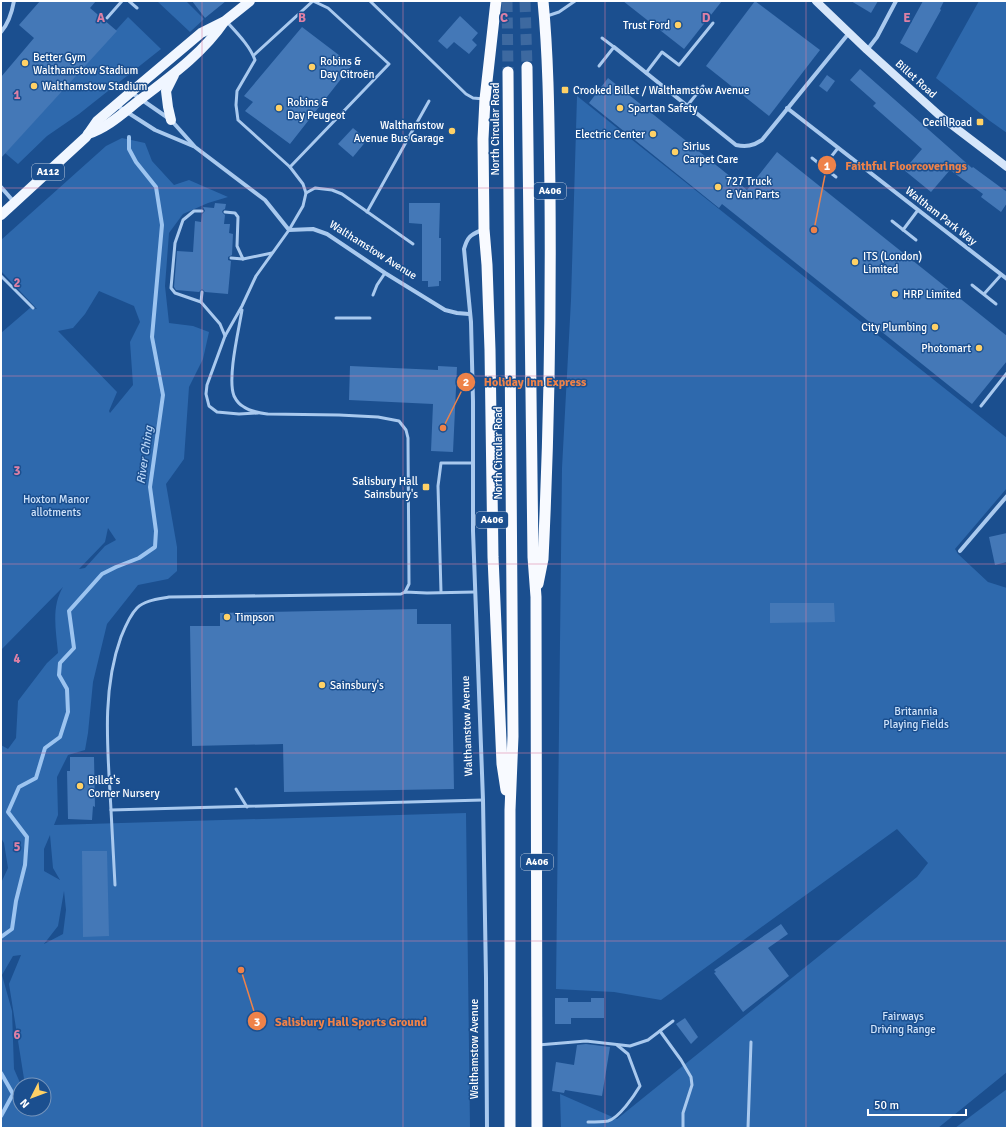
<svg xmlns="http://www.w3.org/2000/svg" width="1008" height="1129" viewBox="0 0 1008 1129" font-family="Signika,sans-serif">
	<rect width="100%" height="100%" fill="#1b4f8f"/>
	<g fill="#2e69ad" fill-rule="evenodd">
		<path d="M157,1h29l18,18 -14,13z"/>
		<path d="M979,1h28v132l-17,-12 -54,-43z"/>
		<path d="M128,17l33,32 -82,65 -32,22 -29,28 -13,-11z"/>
		<path d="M577,96l430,342v50l-52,61 3,5 30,28 19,6v484l-69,56h-377l-1,-34 57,25 300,-242 11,-14 -31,-34 -236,171 -47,-8 -58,-3 6,-521 9,-168z"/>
		<path d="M122,138l23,5 7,18 22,24 15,-5 39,17 -20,6 -25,11 -14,19 -4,53 4,37 24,3 16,6 -6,27 -14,28 -5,72 -18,25 11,63v24l-9,8 -30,6 -31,39 -14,58 -5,51 -3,17 -17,5 -11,22 1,38 -4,10 412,-12 4,315h-469v-245l7,-15 -4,-25 -3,-5v-93l7,4 8,-11 2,-37 29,-38 11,-10c-2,-23 -7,-46 5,-66l-62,63v-317l29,-25 7,1 -36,-38v-31l105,-94zM99,291l35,15 6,16 -10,20 3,43 -23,28 -1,-2 8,-19 -59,-61 15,-3 12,-14zM108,528l8,12 -11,6 -20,22 -6,1 26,-27zM50,835l3,33 7,12 -16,-9v-22zM64,891l2,19 -3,24 -19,10 14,-18zM21,955l-12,29 16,101h19v24h-24v-24h1l-7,-16 -2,-58 -10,-36 11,-19z"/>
		<path d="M1007,1089v39h-52z"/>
	</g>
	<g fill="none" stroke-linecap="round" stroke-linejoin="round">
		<g stroke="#9cc4f0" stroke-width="4">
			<path d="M1,937l11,-8 4,-28 9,-36 2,-28 -19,-25 11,-25 17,-9 9,-30 15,-11 8,-25 -1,-23 -8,-14 1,-12 14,-15 -5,-37 33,-37 14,-7 23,-9 16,-11 1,-16 -6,-44 13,-92 -11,-58 10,-112 -6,-38 -20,-25 -7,-13v-12"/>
			<path d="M1,1073l12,21 -12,22"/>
		</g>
	</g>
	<g fill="#4478b7">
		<path d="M40,1h56l-6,7 27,23 -116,127v-81l33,-39 -15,-13z"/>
		<path d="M192,1h34l-21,17z"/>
		<path d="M623,1h99l-38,48z"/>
		<path d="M755,1l65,49 -51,66 -63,-50z"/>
		<path d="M851,1h27l-7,12z"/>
		<path d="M923,1h21l-4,8 1,1 -24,43 -17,-10z"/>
		<path d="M460,16l18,17 -6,7 5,5 -8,9 -15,-12 -7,7 -9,-8z"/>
		<path d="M302,27l50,38 -62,79 -45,-33 8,-9 -9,-6z"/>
		<path d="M860,69l112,99 1,-1 34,25v11l-6,9 -20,-15 2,-3 -33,-24 -19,22 -27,-22 18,-21 -49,-43 3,-3 -26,-23z"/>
		<path d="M827,75l8,6 -8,11 -8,-6z"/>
		<path d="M608,78l139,112 30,-38 230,184v25l-35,43 -250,-200 -3,4 -130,-105z"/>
		<path d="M353,128l14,12 -14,17 -15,-13z"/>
		<path d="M215,203l11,1 -1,5 -2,1 -1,2 3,3 -1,9h6l-1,9 4,1 -1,21 -4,2v3l3,1 -3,33 -23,-2 -3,-3 -3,3 -23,-2 -2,-3 3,-36 16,1 2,-31 6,1 1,-8 3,-3 -2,-4 11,1z"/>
		<path d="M409,203h31l-1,35h2v43h-2v5l-11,1v-6h-6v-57l-13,-1z"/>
		<path d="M350,366l88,4v-4l19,1 -4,85 -22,-1 2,-47 -84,-4z"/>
		<path d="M1007,533v29l-12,3 -6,-28z"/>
		<path d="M770,603h64l1,19 -65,1z"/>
		<path d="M417,609v15h34l3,165 -170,3 -1,-48 -91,2 -2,-120h30v-13z"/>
		<path d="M70,757h24l1,50 -2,-1 -1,14 -24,-1 -1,-48h3z"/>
		<path d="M82,851h25l2,85 -26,1z"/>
		<path d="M781,924l7,10 -20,14 21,28 -46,36 -29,-39 2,-1 -2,-2z"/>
		<path d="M555,998h13v4h23v-4h13v20h-33v6h-16z"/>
		<path d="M685,1018l13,19 -7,7 -15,-20z"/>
		<path d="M586,1044l24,3 -8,49 -37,-6 -1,3 -12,-2 4,-29 18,3 3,-20z"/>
	</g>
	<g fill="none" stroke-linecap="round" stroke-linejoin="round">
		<g stroke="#3d69a0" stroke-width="11" stroke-dasharray="11 5.5" stroke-linecap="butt">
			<path d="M507,1l1,71"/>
			<path d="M525,1l2,66"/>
		</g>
		<g stroke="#a9c9ee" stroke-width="3">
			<path d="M129,1l8,7"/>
			<path d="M370,1l96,93 7,4 11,1"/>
			<path d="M547,16l12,-4 16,-11"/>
			<path d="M107,18l15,-17"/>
			<path d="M227,22c10,11 23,24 28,38l-18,31 -1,14 2,15 52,47 13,17 3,9 -3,13 -14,24 -33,46 -14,30 -17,30 -18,49 -1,9 3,12 8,6 22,2 19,-1"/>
			<path d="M254,55l59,-54 15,7 61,56 -99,103"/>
			<path d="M599,66l15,-19 -12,-9"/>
			<path d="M646,73l16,-21 17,13 34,-42"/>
			<path d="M687,106l16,-20"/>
			<path d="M812,158l24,19"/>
			<path d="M823,167l15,-19"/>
			<path d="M306,193l9,-5 17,2 10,4 71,50"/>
			<path d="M225,212l10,1 3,4 -1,29 6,13"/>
			<path d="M367,212l62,-111"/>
			<path d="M892,221l24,19"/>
			<path d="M903,230l15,-20"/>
			<path d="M231,258l12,1 29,-6"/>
			<path d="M1,276l32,32"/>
			<path d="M972,285l24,19"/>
			<path d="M202,292l-1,10 19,22 5,12"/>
			<path d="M984,294l17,-19"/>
			<path d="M373,295l4,-10 8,-12"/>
			<path d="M201,302l-26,-9 -4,-5 4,-45 8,-23 11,-9h8"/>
			<path d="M242,310c-3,19 -15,68 -8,86 2,4 6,9 10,11 7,5 16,6 24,7l71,1 39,2 21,4 7,9 2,8 1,146 -4,8"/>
			<path d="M336,318h34"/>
			<path d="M981,406l26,-33"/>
			<path d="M441,592l-3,-106 3,-23h32"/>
			<path d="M475,592l-48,1 -22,-1 -4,2 -232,3c-10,2 -24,3 -32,11 -7,7 -12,19 -16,29 -20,55 -13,115 -10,173l372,-10"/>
			<path d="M236,789l11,18"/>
			<path d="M111,810l4,75"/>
			<path d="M660,1031l21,29 10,17 1,8 -9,28v15"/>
			<path d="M538,1045l48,-4 44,5 18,-6 25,-19"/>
			<path d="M588,1122c7,0 14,0 20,-1 11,-3 26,-25 32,-35l-12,-32 -11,-9"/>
			<path d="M748,1128l3,-86"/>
		</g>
		<g stroke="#a9c9ee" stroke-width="4">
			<path d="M1,32c8,-9 11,-20 13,-31"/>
			<path d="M614,47l122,98c10,2 17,1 26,-5l87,-107"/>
			<path d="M867,50l10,-13 19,-36"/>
			<path d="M132,93l39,27 24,27 70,53 24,30 24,-1 14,5 58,39 60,37 12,3 12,1"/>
			<path d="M116,105l39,25 38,16"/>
			<path d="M787,108l220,171"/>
			<path d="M1,187l13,15"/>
			<path d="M484,229c-13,6 -16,6 -20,20l7,73 2,79v130l10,269 3,178 1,150"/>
			<path d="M960,551l47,-55"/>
		</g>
		<path stroke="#d6e6fa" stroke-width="8" d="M816,1l51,49 73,66 67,51"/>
		<g stroke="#f0f6ff" stroke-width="10">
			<path d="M171,120l-3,-13 -2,-16 8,-16"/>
			<path d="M88,134c21,-7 36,-22 53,-35 30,-23 62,-46 83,-77"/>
			<path d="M1,215l85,-78 11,-16 34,-29 70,-59 24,-12 25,-20"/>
		</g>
		<g stroke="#f8faff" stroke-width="11">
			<path d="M496,1l-11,98 -2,40 1,90 3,36 3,85 3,207 9,207 4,26"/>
			<path d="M527,67l6,490 3,40 1,531"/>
			<path d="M508,72l5,664 -3,74v318"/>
			<path d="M538,584l5,-25c6,-123 8,-245 7,-368 -1,-63 -1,-127 -7,-190"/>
		</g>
	</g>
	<path fill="none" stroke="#dd80a5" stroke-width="1" stroke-opacity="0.55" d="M202,1v1127M403,1v1127M605,1v1127M806,1v1127M1,188h1006M1,376h1006M1,564h1006M1,753h1006M1,941h1006"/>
	<g fill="#ffd166" stroke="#1b4f8f" stroke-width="1.5">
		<circle cx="678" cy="25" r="4"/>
		<circle cx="25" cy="63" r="4"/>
		<circle cx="312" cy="67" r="4"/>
		<circle cx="34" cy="86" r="4"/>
		<rect x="561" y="86" width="8" height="8" rx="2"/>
		<circle cx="279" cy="108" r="4"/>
		<circle cx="620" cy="108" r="4"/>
		<rect x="976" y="118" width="8" height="8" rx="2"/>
		<circle cx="452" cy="131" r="4"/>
		<circle cx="653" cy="134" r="4"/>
		<circle cx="675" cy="152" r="4"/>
		<circle cx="718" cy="187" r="4"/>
		<circle cx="855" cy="262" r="4"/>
		<circle cx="895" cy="294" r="4"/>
		<circle cx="935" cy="327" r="4"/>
		<circle cx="979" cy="348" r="4"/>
		<rect x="422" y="483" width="8" height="8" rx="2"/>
		<circle cx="227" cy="617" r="4"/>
		<circle cx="322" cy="685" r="4"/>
		<circle cx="80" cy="786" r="4"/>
	</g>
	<g text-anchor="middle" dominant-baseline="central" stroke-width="3" stroke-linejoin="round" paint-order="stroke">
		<g fill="#1b4f8f" stroke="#bbcadd" stroke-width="1">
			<rect x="32" y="164" width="32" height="16" rx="3"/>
			<rect x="534" y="183" width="32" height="16" rx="3"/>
			<rect x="476" y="512" width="32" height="16" rx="3"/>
			<rect x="521" y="854" width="32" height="16" rx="3"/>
		</g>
		<g font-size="10" font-weight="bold" fill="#fff">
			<text x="48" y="172">A112</text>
			<text x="550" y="191">A406</text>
			<text x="492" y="520">A406</text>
			<text x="537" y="862">A406</text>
		</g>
		<g font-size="11" fill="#fff" stroke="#1b4f8f" text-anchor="start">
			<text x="670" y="25" text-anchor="end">Trust Ford</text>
			<text x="33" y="57">Better Gym<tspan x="33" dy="13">Walthamstow Stadium</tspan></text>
			<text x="320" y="61">Robins &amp;<tspan x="320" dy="13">Day Citroën</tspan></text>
			<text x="42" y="86">Walthamstow Stadium</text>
			<text x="573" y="90">Crooked Billet / Walthamstow Avenue</text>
			<text x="287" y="102">Robins &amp;<tspan x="287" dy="13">Day Peugeot</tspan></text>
			<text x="628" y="108">Spartan Safety</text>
			<text x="972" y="122" text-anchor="end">Cecil Road</text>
			<text x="444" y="125" text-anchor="end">Walthamstow<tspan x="444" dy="13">Avenue Bus Garage</tspan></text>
			<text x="645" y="134" text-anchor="end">Electric Center</text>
			<text x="683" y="146">Sirius<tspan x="683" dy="13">Carpet Care</tspan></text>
			<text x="726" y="181">727 Truck<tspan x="726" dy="13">&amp; Van Parts</tspan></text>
			<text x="863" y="256">ITS (London)<tspan x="863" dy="13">Limited</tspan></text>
			<text x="903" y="294">HRP Limited</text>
			<text x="927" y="327" text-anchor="end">City Plumbing</text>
			<text x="971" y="348" text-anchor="end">Photomart</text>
			<text x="418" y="481" text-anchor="end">Salisbury Hall<tspan x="418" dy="13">Sainsbury's</tspan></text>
			<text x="235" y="617">Timpson</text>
			<text x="330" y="685">Sainsbury's</text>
			<text x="88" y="780">Billet's<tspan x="88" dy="13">Corner Nursery</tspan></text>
		</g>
		<g font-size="11" fill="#fff" stroke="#1b4f8f">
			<text transform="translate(916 79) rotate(42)">Billet Road</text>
			<text transform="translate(495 129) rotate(-90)">North Circular Road</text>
			<text transform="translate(941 216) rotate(38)">Waltham Park Way</text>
			<text transform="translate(373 250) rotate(32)">Walthamstow Avenue</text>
			<text transform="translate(498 453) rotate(-90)">North Circular Road</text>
			<text transform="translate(467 726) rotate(-92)">Walthamstow Avenue</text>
			<text transform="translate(474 1049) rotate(-90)">Walthamstow Avenue</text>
		</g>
		<g font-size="11" fill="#cfe3fa" stroke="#1b4f8f">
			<text x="56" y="499">Hoxton Manor<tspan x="56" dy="13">allotments</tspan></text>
			<text x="916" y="711">Britannia<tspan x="916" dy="13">Playing Fields</tspan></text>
			<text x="903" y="1016">Fairways<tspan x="903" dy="13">Driving Range</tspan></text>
		</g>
		<g font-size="12" font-style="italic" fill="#b5d3f5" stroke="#1b4f8f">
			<text transform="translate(145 455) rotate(-82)">River Ching</text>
		</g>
	</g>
	<g font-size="13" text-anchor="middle" font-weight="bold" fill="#dd80a5" stroke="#1b4f8f" stroke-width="3" stroke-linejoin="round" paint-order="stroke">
		<text x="101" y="22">A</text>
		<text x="302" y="22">B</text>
		<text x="504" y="22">C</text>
		<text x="706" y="22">D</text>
		<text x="907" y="22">E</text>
		<text x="17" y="99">1</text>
		<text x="17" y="287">2</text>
		<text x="17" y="475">3</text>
		<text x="17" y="663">4</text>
		<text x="17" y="851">5</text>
		<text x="17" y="1039">6</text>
	</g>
	<path fill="none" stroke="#ee8249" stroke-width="1.5" d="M814 230L827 165M443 428L466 382M241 970L257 1021"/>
	<g fill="#ee8249" stroke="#1b4f8f" stroke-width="1.5">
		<circle cx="814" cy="230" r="4"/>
		<circle cx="443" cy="428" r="4"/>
		<circle cx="241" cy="970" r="4"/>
		<circle cx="827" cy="165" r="10"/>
		<circle cx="466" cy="382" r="10"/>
		<circle cx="257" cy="1021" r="10"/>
	</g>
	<g font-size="12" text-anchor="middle" font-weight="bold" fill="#fff">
		<text x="827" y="170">1</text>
		<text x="466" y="386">2</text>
		<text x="257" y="1026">3</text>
	</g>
	<g font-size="12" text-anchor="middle" font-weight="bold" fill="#ee8249" stroke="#1b4f8f" stroke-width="3" stroke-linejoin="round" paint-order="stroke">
		<text x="906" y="170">Faithful Floorcoverings</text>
		<text x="535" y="386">Holiday Inn Express</text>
		<text x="351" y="1026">Salisbury Hall Sports Ground</text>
	</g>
	<rect width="1008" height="1129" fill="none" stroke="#ffffff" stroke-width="4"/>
	<g transform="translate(32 1097) rotate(228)"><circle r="19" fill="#1b4f8f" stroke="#7695bc"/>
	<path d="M0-3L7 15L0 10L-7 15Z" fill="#ffd166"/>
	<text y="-6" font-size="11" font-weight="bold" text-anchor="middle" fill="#ffffff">N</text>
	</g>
	<path d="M868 1109v6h98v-6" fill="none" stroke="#ffffff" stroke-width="2"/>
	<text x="874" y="1109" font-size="12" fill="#ffffff" stroke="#1b4f8f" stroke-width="3" paint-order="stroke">50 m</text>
</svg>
